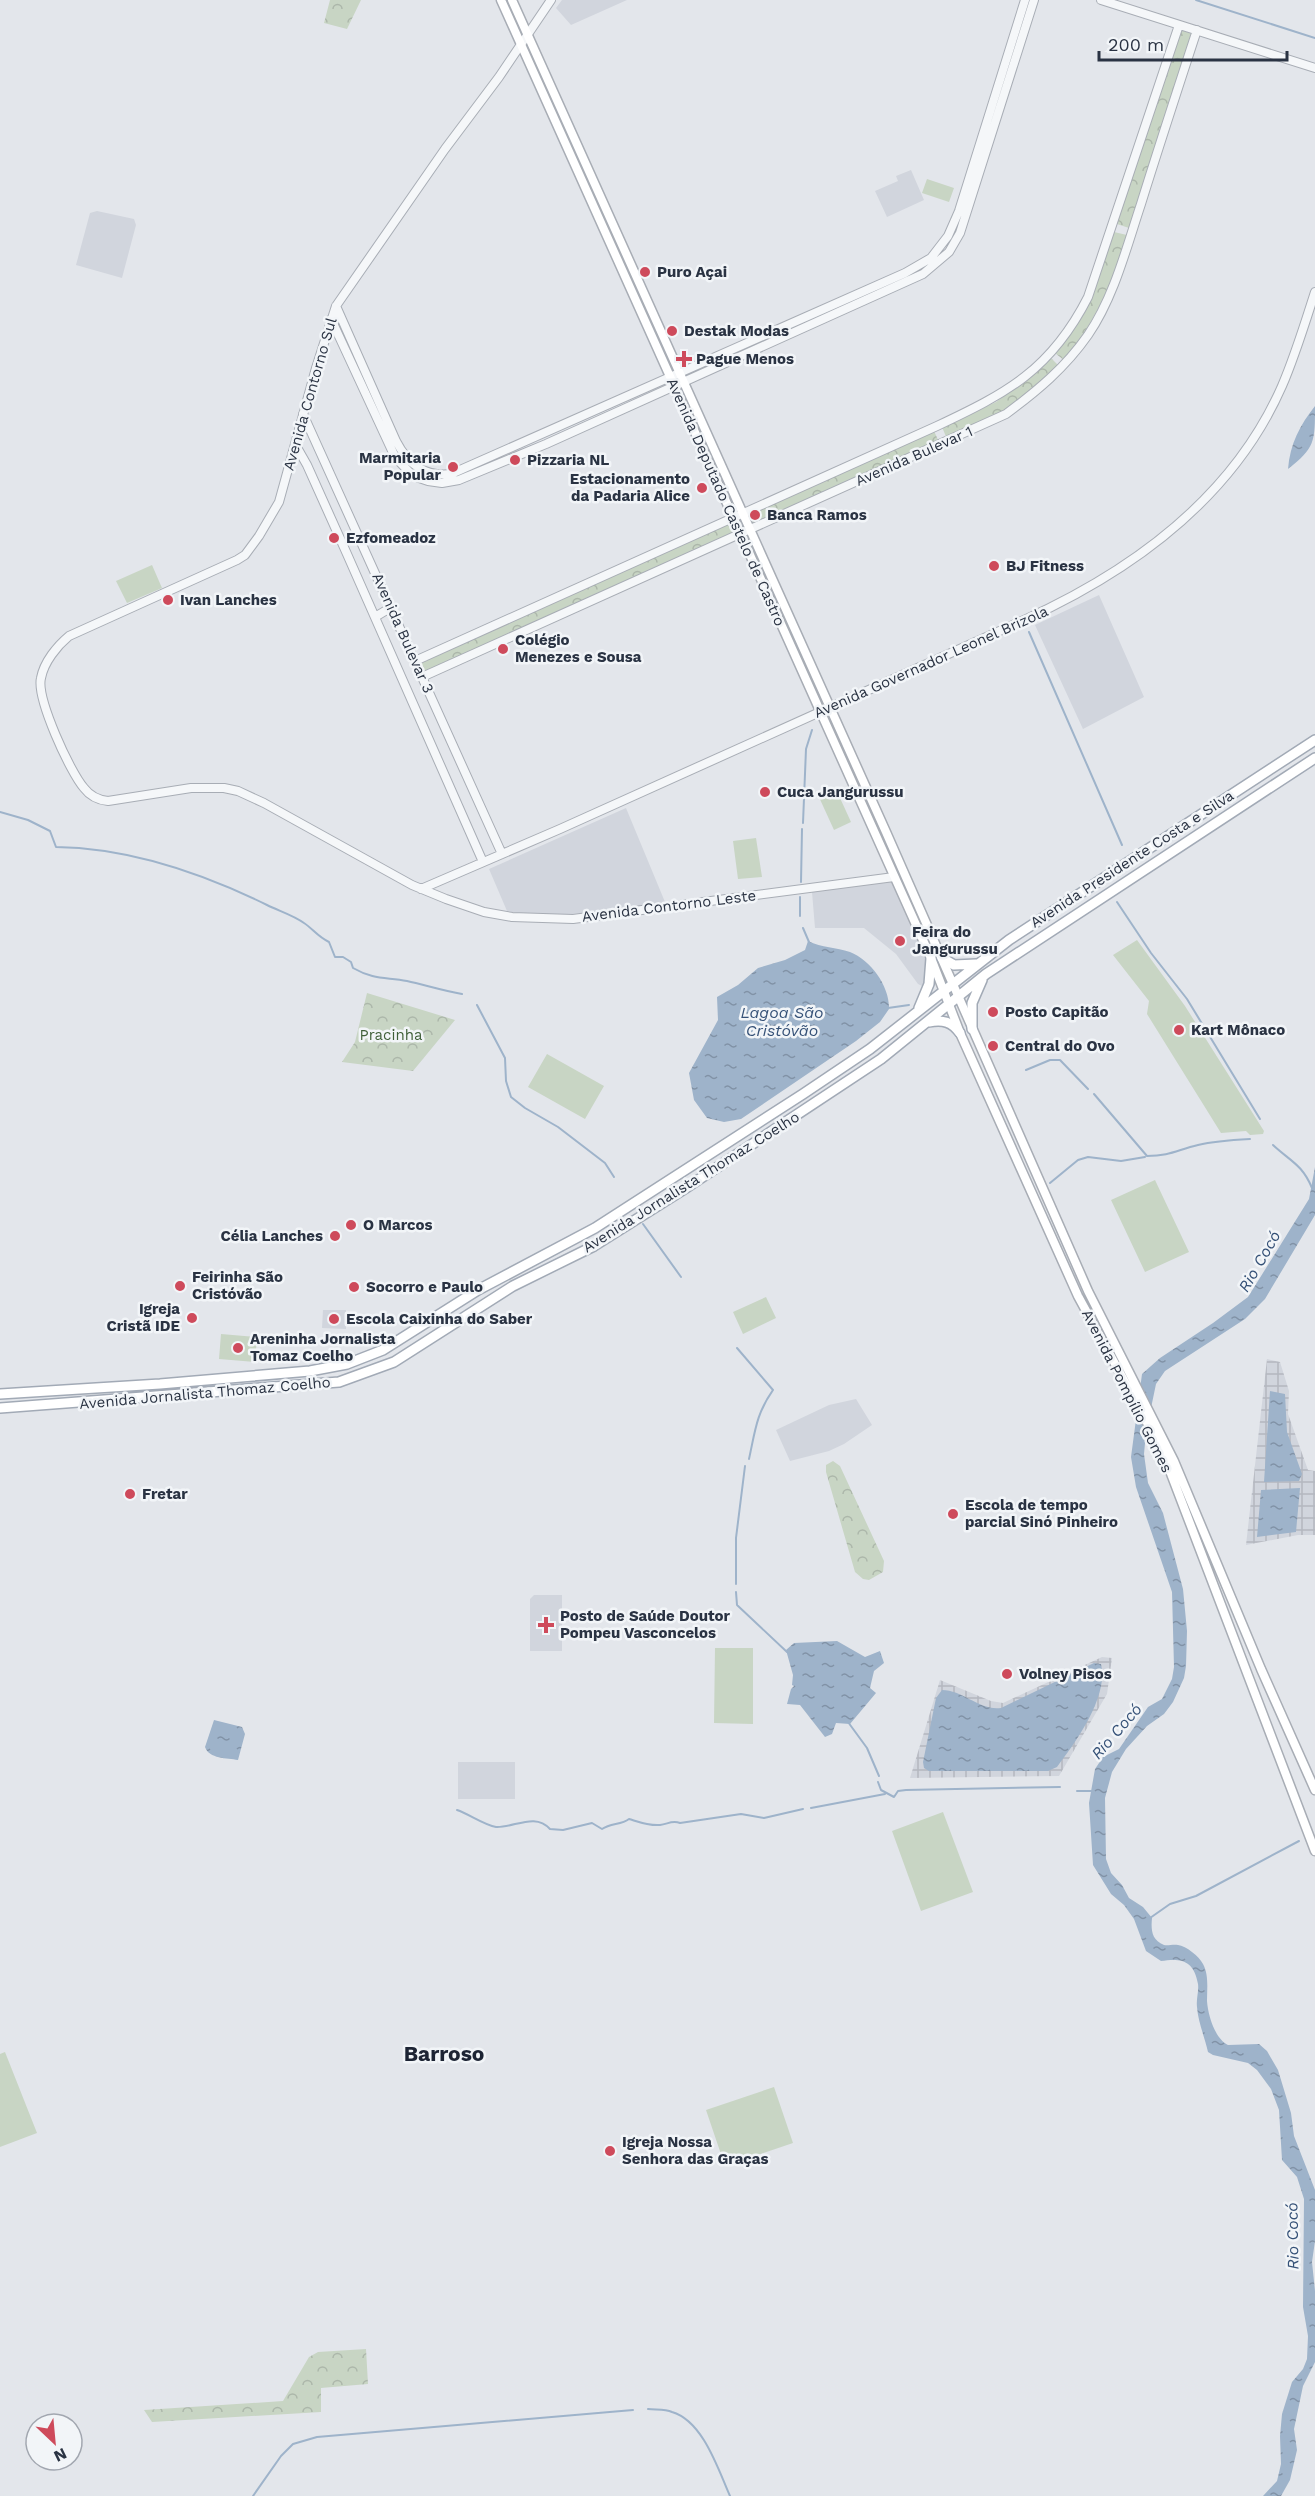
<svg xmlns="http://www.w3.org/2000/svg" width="1315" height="2496" font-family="'Work Sans',sans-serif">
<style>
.built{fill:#d1d5dd}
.industrial{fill:url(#industrial-grid)}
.green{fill:#c8d5c4}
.forest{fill:url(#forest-crowns)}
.water{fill:url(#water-ripples)}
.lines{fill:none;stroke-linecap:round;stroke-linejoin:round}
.stream{stroke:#9eb3ca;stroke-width:2}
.tertiary-casing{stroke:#a8adb5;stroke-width:10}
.secondary-casing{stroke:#a8adb5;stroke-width:11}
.primary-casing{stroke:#a2aab6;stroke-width:12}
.tertiary{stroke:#f5f7f9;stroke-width:8}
.secondary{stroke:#fff;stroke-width:8}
.primary{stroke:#fff;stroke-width:9}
.poi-dot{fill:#ce4a5b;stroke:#f2f5f8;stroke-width:2}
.labels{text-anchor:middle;stroke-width:5;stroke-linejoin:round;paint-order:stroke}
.poi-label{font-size:15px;font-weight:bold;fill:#2a3343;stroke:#f2f5f8;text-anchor:start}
.street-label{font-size:15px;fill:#2a3343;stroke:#f2f5f8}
.park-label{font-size:15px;fill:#3f5f38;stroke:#f2f5f8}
.water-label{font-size:16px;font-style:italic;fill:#355177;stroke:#f2f5f8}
.district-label{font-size:21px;font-weight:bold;fill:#1d2434;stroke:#f2f5f8}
</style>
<defs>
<pattern id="industrial-grid" width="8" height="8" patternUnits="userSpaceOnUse" patternTransform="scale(1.5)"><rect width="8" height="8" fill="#d1d5dd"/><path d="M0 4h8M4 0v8" fill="none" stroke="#b4b7bf"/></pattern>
<pattern id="forest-crowns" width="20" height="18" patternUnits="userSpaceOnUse" patternTransform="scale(1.5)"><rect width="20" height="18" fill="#c8d5c4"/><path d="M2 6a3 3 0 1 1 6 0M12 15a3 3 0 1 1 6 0" fill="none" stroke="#acb7aa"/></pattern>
<pattern id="water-ripples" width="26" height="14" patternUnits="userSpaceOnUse" patternTransform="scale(1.5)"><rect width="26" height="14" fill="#9eb3ca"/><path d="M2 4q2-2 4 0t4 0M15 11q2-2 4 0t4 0" fill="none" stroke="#8192a6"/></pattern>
</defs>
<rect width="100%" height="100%" fill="#e3e6eb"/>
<!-- built -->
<path class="built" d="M 562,0 L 627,0 L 571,25 L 556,8 Z
M 911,170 L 924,200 L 887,217 L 875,191 L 898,181 L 896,176 Z
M 97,211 L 134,219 L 136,225 L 122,278 L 76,265 L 90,213 Z
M 1099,595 L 1144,697 L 1083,729 L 1035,625 Z
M 626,808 L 665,902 L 607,911 L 536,917 L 507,911 L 489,869 Z
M 893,880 L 926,958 L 927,976 L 922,986 L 918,984 L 896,954 L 864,928 L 815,928 L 812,892 Z
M 323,1310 L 346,1310 L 346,1329 L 322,1328 Z
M 856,1399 L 872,1425 L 844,1444 L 829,1451 L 790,1461 L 776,1430 L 829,1405 Z
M 534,1595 L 562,1595 L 562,1651 L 530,1651 L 530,1599 Z
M 458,1762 L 515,1762 L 515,1799 L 458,1799 Z"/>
<!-- industrial -->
<path class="industrial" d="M 1267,1359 L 1280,1362 L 1289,1391 L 1288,1414 L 1308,1470 L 1315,1471 L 1315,1535 L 1298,1535 L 1246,1545 Z
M 1102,1657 L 1112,1658 L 1107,1694 L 1059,1776 L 910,1778 L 940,1680 L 991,1701 L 1003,1703 Z"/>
<!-- green -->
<path class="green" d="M 927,179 L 954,188 L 949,202 L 922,193 Z
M 152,565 L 162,588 L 127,603 L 116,581 Z
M 835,787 L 851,822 L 834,830 L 818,795 Z
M 756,838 L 762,877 L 738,879 L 733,841 Z
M 1137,940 L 1185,1006 L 1264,1131 L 1263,1134 L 1250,1135 L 1246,1131 L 1221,1133 L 1147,1014 L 1149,1001 L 1113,955 Z
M 547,1054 L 604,1086 L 585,1119 L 528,1087 Z
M 1155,1180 L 1189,1252 L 1145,1272 L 1111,1200 Z
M 766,1297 L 776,1318 L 743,1334 L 733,1312 Z
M 221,1334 L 257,1337 L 255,1362 L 219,1359 Z
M 715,1648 L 753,1648 L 753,1724 L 714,1723 Z
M 943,1812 L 973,1892 L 921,1911 L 892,1831 Z
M 5,2052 L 37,2133 L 0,2147 L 0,2054 Z
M 774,2087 L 793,2143 L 725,2166 L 706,2110 Z"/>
<!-- forest -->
<path class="forest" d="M 330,0 L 361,0 L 347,29 L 324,23 Z
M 1180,29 L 1192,34 L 1129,228 L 1117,224 Z
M 1114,232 L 1127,235 C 1113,284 1095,320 1065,361 L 1055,353 L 1089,302 Z
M 1050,357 L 1060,367 L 1004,412 L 947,439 L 942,427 L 996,402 L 1027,379 Z
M 934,431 L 939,442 L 752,525 L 747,514 Z
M 729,523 L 734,534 L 427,673 L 420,665 L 421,660 Z
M 367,993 L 455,1020 L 413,1071 L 342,1062 L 355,1042 Z
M 833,1461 L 840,1466 L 884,1561 L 883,1572 L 869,1580 L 863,1579 L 855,1572 L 826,1472 L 826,1465 Z
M 366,2349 L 368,2384 L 321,2388 L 321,2412 L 152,2422 L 144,2410 L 283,2401 L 309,2357 L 318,2352 Z"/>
<!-- water -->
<path class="water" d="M 1315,406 C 1315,442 1315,448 1288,469 C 1290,444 1300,425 1315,406 Z
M 808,941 C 822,948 836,947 850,952 C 871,960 890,987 889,1009 L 880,1022 L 856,1041 L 741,1119 L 724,1122 L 707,1118 L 694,1100 L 689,1073 L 718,1020 L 717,997 L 738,985 L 758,968 L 785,960 L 805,950 Z
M 1315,1167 L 1315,1215 L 1265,1299 L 1245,1319 L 1165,1371 L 1156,1384 L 1146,1432 L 1144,1454 L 1148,1483 L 1163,1513 L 1183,1589 L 1187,1631 L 1186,1666 L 1184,1678 L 1173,1702 L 1164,1714 L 1147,1726 L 1126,1749 L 1112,1772 L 1105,1798 L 1106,1859 L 1111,1873 L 1122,1885 L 1129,1898 L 1143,1907 L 1152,1918 C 1151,1929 1151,1940 1164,1945 C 1168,1946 1173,1944 1178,1945 C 1186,1946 1199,1956 1203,1964 C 1209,1975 1207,1989 1207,2001 C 1208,2015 1215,2039 1228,2045 L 1259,2044 L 1267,2051 L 1278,2070 L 1291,2113 L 1294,2136 L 1315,2190 L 1315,2241 L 1312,2262 L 1315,2291 L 1315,2362 L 1303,2386 L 1294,2429 L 1297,2450 L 1290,2480 L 1281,2496 L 1263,2496 L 1277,2481 L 1281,2464 L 1280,2436 L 1282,2414 L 1292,2382 L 1303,2369 L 1307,2359 L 1308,2336 L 1303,2307 L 1304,2199 L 1297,2177 L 1282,2160 L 1279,2110 L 1271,2089 L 1257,2070 L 1248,2063 L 1213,2055 L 1208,2052 C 1205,2038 1198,2022 1197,2007 C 1196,1999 1199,1991 1198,1984 C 1194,1960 1181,1958 1161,1961 L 1146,1951 L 1134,1919 L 1124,1905 L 1111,1894 L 1093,1865 L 1089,1803 L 1095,1769 L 1103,1757 L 1119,1749 L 1148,1707 L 1162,1699 L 1172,1679 L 1174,1667 L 1172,1592 L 1136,1487 L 1131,1457 L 1142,1374 L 1160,1358 L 1213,1323 L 1248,1297 L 1309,1199 Z
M 1270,1391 L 1285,1394 L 1287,1432 L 1302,1474 L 1299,1481 L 1264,1482 Z
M 1300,1488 L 1296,1532 L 1257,1537 L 1261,1490 Z
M 837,1641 L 865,1657 L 880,1651 L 884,1663 L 874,1671 L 870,1688 L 876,1693 L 850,1724 L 836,1723 L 832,1734 L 825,1737 L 800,1705 L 787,1704 L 791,1689 L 794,1686 L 792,1685 L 793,1675 L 786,1650 L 794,1643 Z
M 1094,1663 L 1101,1664 C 1109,1696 1076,1742 1057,1767 L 1048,1771 L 929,1771 L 924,1768 L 923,1762 L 936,1698 L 942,1690 C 963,1690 980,1711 1001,1708 Z
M 214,1720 L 242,1727 L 245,1734 L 238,1760 C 227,1758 209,1759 205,1747 Z"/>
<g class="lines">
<!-- stream -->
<path class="stream" d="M 1196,0 L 1315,38
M 1029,632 L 1122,845
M 0,812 L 28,820 L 50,831 L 56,847 C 128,848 202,873 267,905 C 279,911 293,915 304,923 C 313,929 318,937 329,942 L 335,957 L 343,957 L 351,962 L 353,968 C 374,980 385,977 407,981 C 425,985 444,991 462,994
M 803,823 L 806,749 L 812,730
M 801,882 L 802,829
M 800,897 L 800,916
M 1117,902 L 1151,953 L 1187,999 L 1260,1119
M 803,928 L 809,942
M 477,1005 L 505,1058 L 506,1081 L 511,1097 L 525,1108 L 558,1127 L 605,1163 L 614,1177
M 888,1008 L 909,1005
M 1026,1070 L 1050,1060 L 1060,1060 L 1088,1089
M 1094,1094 L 1147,1156 C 1170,1156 1177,1150 1198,1145 C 1215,1141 1232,1140 1250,1139
M 1273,1145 C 1290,1161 1302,1164 1312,1188
M 1050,1183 L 1078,1160 L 1088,1157 L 1121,1161 L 1145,1157
M 643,1224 L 681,1277
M 737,1348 L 773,1390 C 756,1414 755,1432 749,1459
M 736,1584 L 736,1538 L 745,1466
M 736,1592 L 737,1605 L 787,1652
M 848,1722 L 867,1748 L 879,1776
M 878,1782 L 881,1790 L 894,1797 L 898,1791 L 906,1790 L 1060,1787
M 1077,1791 L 1092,1791
M 811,1808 L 885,1794
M 457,1810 C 469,1814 484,1825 496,1827 C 514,1828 535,1812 550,1829 L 563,1830 L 592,1823 L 602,1829 C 611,1823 621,1825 629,1819 C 639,1822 649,1826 660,1825 C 668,1824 672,1820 680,1823 L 741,1814 L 764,1818 L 803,1809
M 1150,1918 L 1170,1904 L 1196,1896 L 1299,1841
M 648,2409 C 656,2410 665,2409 672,2412 C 703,2421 718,2469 730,2496
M 253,2496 L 281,2456 L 293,2444 L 317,2437 L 633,2410"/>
<!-- tertiary casing -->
<g class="tertiary-casing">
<path id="tertiary" d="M 551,0 L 499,77 L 445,149 L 336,306 L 316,368 L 279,502 L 259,536 L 245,555 L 237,560 L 69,636 C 57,646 44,662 41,678 C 36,698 70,772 84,788 C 90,796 98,800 108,801 L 191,788 L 224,788 L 238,791 L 264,803 L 412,885 L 446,899 L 484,912 L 512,917 L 573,919 L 894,877
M 1101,0 L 1315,68
M 336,306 L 396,441 C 408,464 424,477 451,474 L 905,273 L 931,258 L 948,236 L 959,211 L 1025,0
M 331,319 L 395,457 L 413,476 L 428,481 L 442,483 L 459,480 L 546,444 L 923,274 L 949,252 L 960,233 L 1034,0
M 303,414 L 502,854
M 295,444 L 307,465 L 347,554 L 483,862
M 375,617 L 385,611 L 392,610
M 415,661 L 937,426 C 1007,393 1051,370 1088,297 L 1179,25
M 422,677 L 1006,414 C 1037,391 1065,368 1088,335 C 1114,297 1126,249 1141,204 C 1159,146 1178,88 1197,30
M 421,889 L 560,829 L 1024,620 C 1132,571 1233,498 1282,386 C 1295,356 1305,323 1315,292"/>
</g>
<!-- secondary casing -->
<g class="secondary-casing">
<path id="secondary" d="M 501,0 L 931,958 L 960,1033 L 1078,1296 L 1150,1428 L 1170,1471 L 1315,1851
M 512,0 L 886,832 L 1088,1291 L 1174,1461 L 1261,1669 L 1315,1790"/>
</g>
<!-- primary casing -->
<g class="primary-casing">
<path id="primary" d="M 942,958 L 954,965 L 976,964
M 919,1008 L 929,984 L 931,958
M 929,1022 C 943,1019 952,1022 960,1033
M 972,1029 L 972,1003 L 982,980
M 0,1394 L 160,1384 L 310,1371 L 347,1364 L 383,1350 L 478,1290 L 595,1228 L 803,1094 L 870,1049 L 1009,940 L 1315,740
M 0,1408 L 339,1382 L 394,1362 L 513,1286 L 594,1246 L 686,1188 L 881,1059 L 986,974 L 1315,758"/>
</g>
<!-- tertiary -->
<use href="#tertiary" class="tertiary"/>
<!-- secondary -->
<use href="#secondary" class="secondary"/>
<!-- primary -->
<use href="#primary" class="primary"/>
</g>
<!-- markers -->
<g class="poi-dot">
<circle cx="645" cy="272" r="6"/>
<circle cx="672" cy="331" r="6"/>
<path d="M681 350h6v6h6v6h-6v6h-6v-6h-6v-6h6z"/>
<circle cx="515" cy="460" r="6"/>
<circle cx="453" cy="467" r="6"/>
<circle cx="702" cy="488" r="6"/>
<circle cx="755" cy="515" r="6"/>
<circle cx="334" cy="538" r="6"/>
<circle cx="994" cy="566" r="6"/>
<circle cx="168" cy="600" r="6"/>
<circle cx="503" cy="649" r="6"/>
<circle cx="765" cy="792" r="6"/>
<circle cx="900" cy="941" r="6"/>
<circle cx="993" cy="1012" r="6"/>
<circle cx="1179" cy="1030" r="6"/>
<circle cx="993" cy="1046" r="6"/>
<circle cx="351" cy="1225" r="6"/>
<circle cx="335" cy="1236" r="6"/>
<circle cx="180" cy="1286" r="6"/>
<circle cx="354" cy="1287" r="6"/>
<circle cx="192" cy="1318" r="6"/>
<circle cx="334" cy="1319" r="6"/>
<circle cx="238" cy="1348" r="6"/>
<circle cx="130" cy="1494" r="6"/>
<circle cx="953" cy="1514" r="6"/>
<path d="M543 1616h6v6h6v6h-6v6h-6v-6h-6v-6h6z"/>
<circle cx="1007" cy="1674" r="6"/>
<circle cx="610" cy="2151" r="6"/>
</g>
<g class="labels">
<!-- poi labels -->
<g class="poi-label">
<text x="657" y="277">Puro Açai</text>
<text x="684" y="336">Destak Modas</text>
<text x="696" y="364">Pague Menos</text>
<text x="441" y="463" text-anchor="end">Marmitaria<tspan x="441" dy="17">Popular</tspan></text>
<text x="527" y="465">Pizzaria NL</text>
<text x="690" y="484" text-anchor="end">Estacionamento<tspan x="690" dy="17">da Padaria Alice</tspan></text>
<text x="767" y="520">Banca Ramos</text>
<text x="346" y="543">Ezfomeadoz</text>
<text x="1006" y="571">BJ Fitness</text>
<text x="180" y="605">Ivan Lanches</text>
<text x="515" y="645">Colégio<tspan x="515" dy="17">Menezes e Sousa</tspan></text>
<text x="777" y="797">Cuca Jangurussu</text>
<text x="912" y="937">Feira do<tspan x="912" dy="17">Jangurussu</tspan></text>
<text x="1005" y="1017">Posto Capitão</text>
<text x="1191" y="1035">Kart Mônaco</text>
<text x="1005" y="1051">Central do Ovo</text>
<text x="363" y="1230">O Marcos</text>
<text x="323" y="1241" text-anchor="end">Célia Lanches</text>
<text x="192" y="1282">Feirinha São<tspan x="192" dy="17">Cristóvão</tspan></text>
<text x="366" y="1292">Socorro e Paulo</text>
<text x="180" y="1314" text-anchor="end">Igreja<tspan x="180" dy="17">Cristã IDE</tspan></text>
<text x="346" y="1324">Escola Caixinha do Saber</text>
<text x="250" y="1344">Areninha Jornalista<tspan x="250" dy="17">Tomaz Coelho</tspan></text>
<text x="142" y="1499">Fretar</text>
<text x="965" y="1510">Escola de tempo<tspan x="965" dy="17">parcial Sinó Pinheiro</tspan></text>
<text x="560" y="1621">Posto de Saúde Doutor<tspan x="560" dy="17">Pompeu Vasconcelos</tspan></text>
<text x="1019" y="1679">Volney Pisos</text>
<text x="622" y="2147">Igreja Nossa<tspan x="622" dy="17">Senhora das Graças</tspan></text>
</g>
<!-- street labels -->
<g class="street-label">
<text transform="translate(310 394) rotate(-74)" y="5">Avenida Contorno Sul</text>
<text transform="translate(914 456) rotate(-24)" y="5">Avenida Bulevar 1</text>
<text transform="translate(726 502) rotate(66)" y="5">Avenida Deputado Castelo de Castro</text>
<text transform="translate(403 633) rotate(66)" y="5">Avenida Bulevar 3</text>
<text transform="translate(931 662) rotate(-24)" y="5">Avenida Governador Leonel Brizola</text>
<text transform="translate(1132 859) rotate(-33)" y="5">Avenida Presidente Costa e Silva</text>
<text transform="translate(669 906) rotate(-7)" y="5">Avenida Contorno Leste</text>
<text transform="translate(691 1182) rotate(-32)" y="5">Avenida Jornalista Thomaz Coelho</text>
<text transform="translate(1127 1391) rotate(63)" y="5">Avenida Pompílio Gomes</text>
<text transform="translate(205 1393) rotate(-5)" y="5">Avenida Jornalista Thomaz Coelho</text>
</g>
<!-- park labels -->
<g class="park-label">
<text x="391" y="1040">Pracinha</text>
</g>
<!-- water labels -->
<g class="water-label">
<text x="782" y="1018">Lagoa São<tspan x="782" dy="18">Cristóvão</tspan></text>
<text transform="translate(1259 1261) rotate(-60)" y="6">Rio Cocó</text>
<text transform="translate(1116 1731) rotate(-49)" y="6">Rio Cocó</text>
<text transform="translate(1292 2236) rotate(-91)" y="6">Rio Cocó</text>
</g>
<!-- district labels -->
<g class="district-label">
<text x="444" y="2061">Barroso</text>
</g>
</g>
<!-- north arrow -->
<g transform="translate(54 2442) rotate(154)"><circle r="28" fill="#f2f5f8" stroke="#a2a7b0" stroke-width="1.5"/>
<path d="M0-4.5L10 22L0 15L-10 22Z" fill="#ce4a5b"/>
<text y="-9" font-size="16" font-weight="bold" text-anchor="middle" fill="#2a3343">N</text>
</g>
<!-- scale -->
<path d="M1099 51v9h188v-9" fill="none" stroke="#2a3343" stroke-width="3"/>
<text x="1108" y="51" font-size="18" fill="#2a3343" stroke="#f2f5f8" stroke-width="4.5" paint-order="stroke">200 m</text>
</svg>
